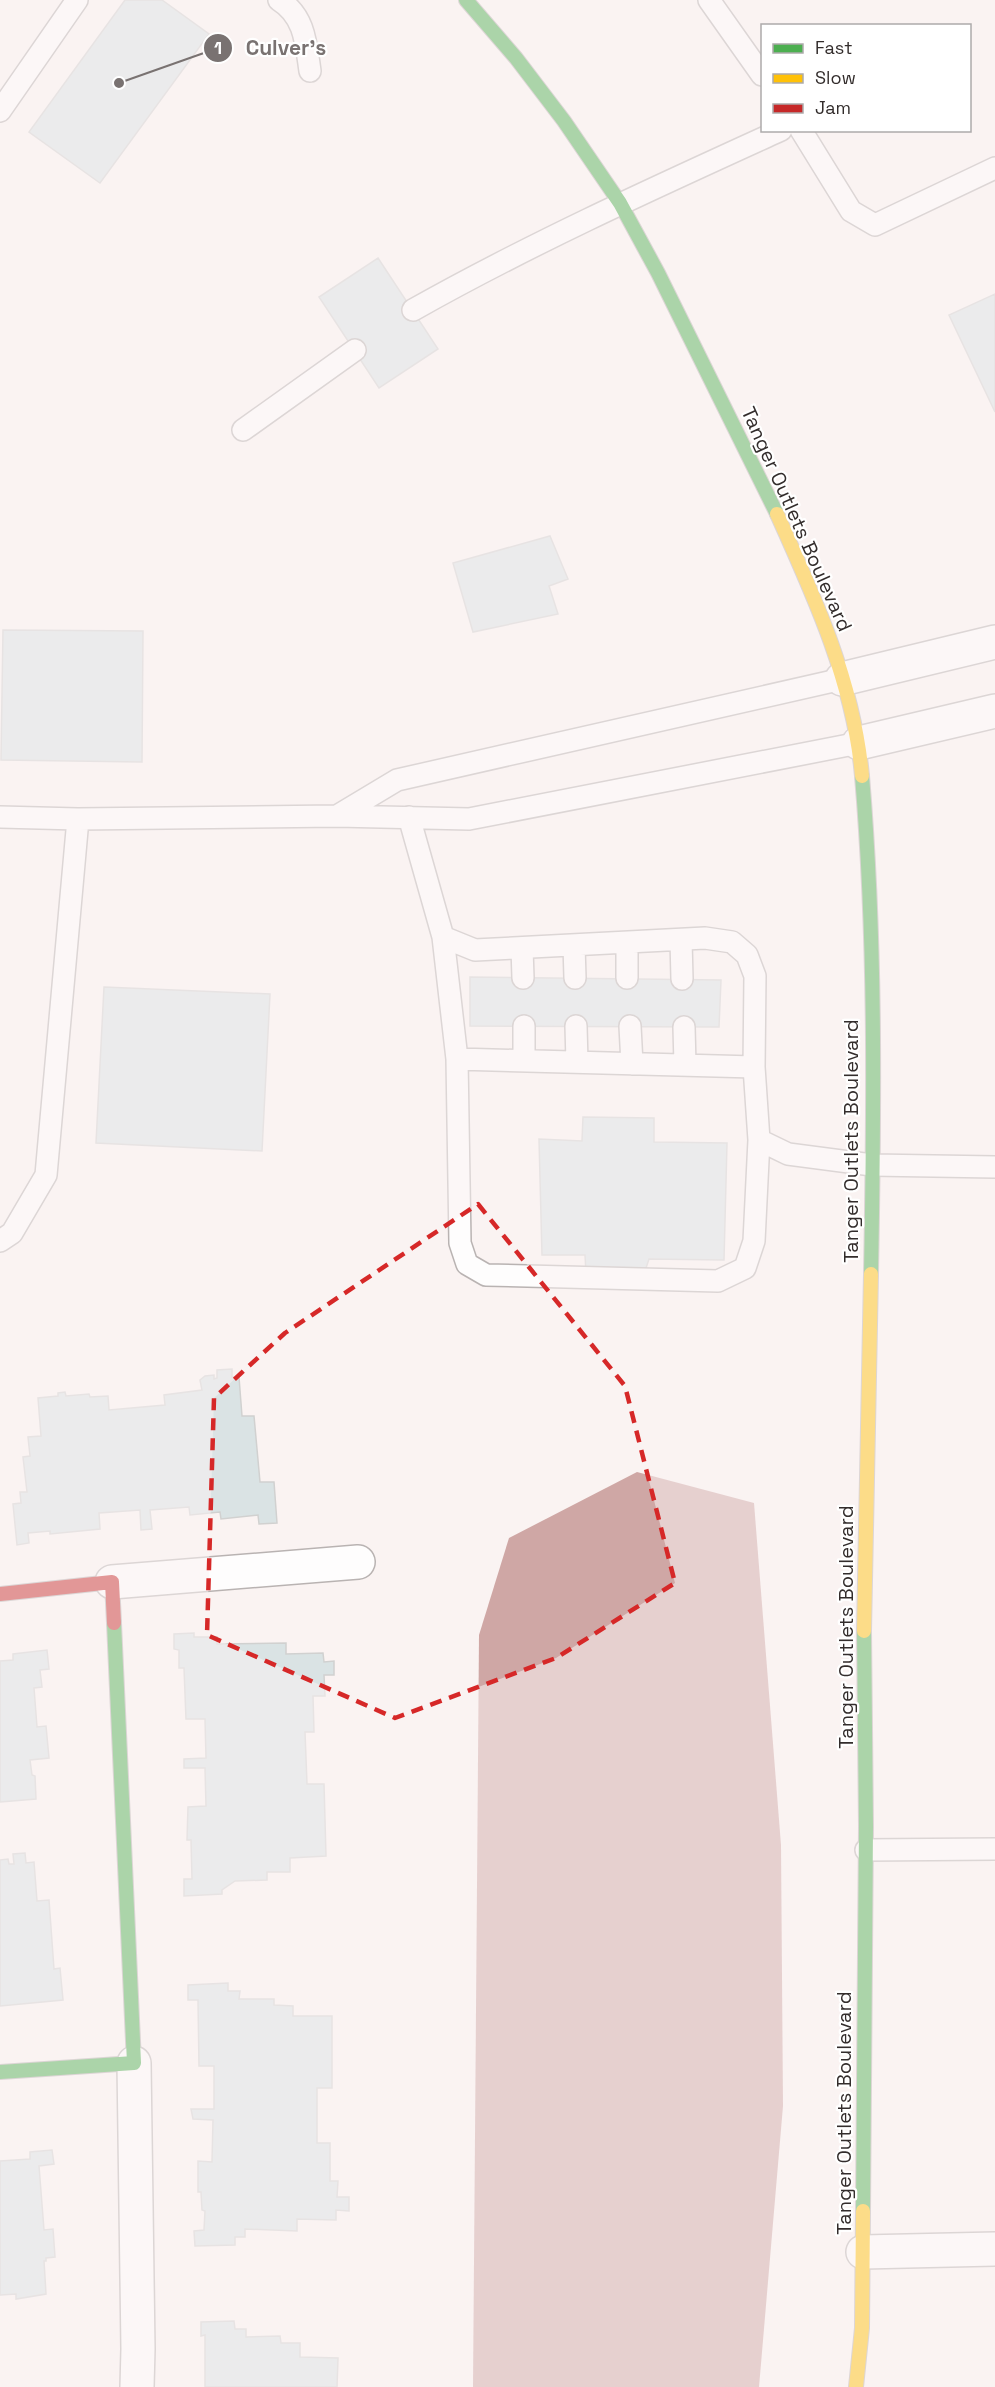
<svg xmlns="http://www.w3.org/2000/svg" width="995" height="2387" font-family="'Space Grotesk',sans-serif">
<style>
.water{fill:#cfa7a5}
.building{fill:#dae3e4;stroke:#d1d1d0;stroke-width:1.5}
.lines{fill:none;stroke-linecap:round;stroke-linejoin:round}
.lane-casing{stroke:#b9b3b2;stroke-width:24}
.street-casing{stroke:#b9b3b2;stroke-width:36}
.fast-casing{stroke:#b9b3b2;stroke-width:16}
.slow-casing{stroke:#b9b3b2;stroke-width:16}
.jam-casing{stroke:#b9b3b2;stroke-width:16}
.lane{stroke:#fefdfd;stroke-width:21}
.street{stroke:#fefdfd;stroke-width:33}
.fast{stroke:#4caf50;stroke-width:14}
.slow{stroke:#ffc107;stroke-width:14}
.jam{stroke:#c62828;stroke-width:14}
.marked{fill:none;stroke:#d62828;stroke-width:4.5;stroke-dasharray:12 8;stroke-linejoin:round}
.labels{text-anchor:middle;stroke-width:4.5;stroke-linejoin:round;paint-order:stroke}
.street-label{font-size:20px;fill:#332d2c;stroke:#fff}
.leader{fill:none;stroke:#797271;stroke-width:2}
.callout-dot{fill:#797271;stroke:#fff;stroke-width:2}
.mark-label{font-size:18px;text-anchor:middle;font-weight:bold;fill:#fff}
.callout-label{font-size:21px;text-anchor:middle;font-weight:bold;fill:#797271;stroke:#fff;stroke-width:4.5;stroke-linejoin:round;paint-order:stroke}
</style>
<rect width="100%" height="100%" fill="#faf3f2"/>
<!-- water -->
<path class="water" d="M 637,1472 L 754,1503 L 781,1845 L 783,2106 L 759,2387 L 473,2387 L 479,1635 L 509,1538 Z"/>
<!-- building -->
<path class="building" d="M 125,0 L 162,0 L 209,34 L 100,183 L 29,132 Z
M 378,258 L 438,349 L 379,388 L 319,297 Z
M 995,294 L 995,412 L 949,315 Z
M 550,536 L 568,579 L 549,586 L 558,614 L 473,632 L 453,563 Z
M 3,630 L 143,631 L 142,762 L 1,760 Z
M 470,977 L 721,980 L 719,1027 L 470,1026 Z
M 104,987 L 270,994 L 262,1151 L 96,1143 Z
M 583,1117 L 654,1118 L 654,1142 L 727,1143 L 724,1260 L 649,1259 L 645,1271 L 586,1273 L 585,1255 L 542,1255 L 539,1139 L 582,1141 Z
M 232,1369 L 232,1377 L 239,1377 L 242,1416 L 254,1416 L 260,1482 L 274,1482 L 277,1523 L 259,1524 L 258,1515 L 221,1519 L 220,1512 L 190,1515 L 189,1507 L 150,1510 L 152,1529 L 141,1530 L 140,1510 L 99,1513 L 100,1529 L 50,1534 L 50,1531 L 28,1533 L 29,1543 L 17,1545 L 13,1504 L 21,1503 L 20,1492 L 27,1492 L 23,1457 L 30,1456 L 28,1437 L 41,1436 L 38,1398 L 58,1396 L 58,1393 L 65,1392 L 66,1396 L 89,1394 L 90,1397 L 108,1396 L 109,1410 L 165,1405 L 164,1395 L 202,1390 L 200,1380 L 205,1376 L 214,1375 L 214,1379 L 217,1378 L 217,1370 Z
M 194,1633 L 194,1637 L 217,1637 L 217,1644 L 286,1643 L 286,1654 L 323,1653 L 324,1662 L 334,1661 L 334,1675 L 324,1675 L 325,1696 L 313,1696 L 314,1732 L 305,1732 L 307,1784 L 324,1784 L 326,1856 L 290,1858 L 290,1872 L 267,1872 L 267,1880 L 235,1881 L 222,1890 L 222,1894 L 184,1896 L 184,1879 L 192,1879 L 191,1840 L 187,1840 L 188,1807 L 206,1806 L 205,1768 L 184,1768 L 184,1759 L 206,1758 L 205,1719 L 186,1719 L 184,1668 L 179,1668 L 179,1650 L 174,1649 L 174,1634 Z
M 47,1650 L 49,1669 L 40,1670 L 42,1687 L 34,1688 L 37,1727 L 46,1726 L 49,1758 L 30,1760 L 32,1775 L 35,1776 L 36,1799 L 0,1802 L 0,1661 L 13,1660 L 13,1654 Z
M 25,1853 L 26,1863 L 34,1862 L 37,1901 L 49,1900 L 54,1969 L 60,1968 L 63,2000 L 0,2006 L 0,1860 L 8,1859 L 9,1864 L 14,1864 L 13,1854 Z
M 228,1983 L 228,1991 L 240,1991 L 239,1999 L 274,1999 L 274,2005 L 293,2006 L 293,2016 L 332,2016 L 332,2088 L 317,2088 L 317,2143 L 330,2143 L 330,2181 L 338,2181 L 337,2197 L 349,2197 L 349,2211 L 336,2210 L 336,2220 L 297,2219 L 297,2231 L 245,2229 L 245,2237 L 235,2237 L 235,2245 L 195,2246 L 194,2231 L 204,2230 L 205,2211 L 202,2210 L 201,2192 L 198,2192 L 198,2161 L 212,2162 L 213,2120 L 193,2119 L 191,2109 L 214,2109 L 214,2066 L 199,2066 L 198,2000 L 188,2000 L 188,1985 Z
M 52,2150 L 54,2164 L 39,2166 L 44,2230 L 53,2229 L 55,2257 L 46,2258 L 46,2261 L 44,2261 L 46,2294 L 16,2299 L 16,2294 L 0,2295 L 0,2161 L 30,2159 L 30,2152 Z
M 234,2321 L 235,2329 L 246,2329 L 246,2337 L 280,2336 L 281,2343 L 300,2343 L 300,2357 L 338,2358 L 337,2387 L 205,2387 L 205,2335 L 201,2336 L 201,2322 Z"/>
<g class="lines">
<!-- lane casing -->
<g class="lane-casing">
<path id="lane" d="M 279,0 C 305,16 306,44 310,71
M 709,0 L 762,75
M 0,111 L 77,0
M 801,130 L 851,211 L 875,225 L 995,168
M 413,310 C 532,243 656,187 781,130
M 243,430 L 355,350
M 337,816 L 397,780 L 842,679
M 0,817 L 78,819 L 337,816 L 469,819 L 859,743
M 409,817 L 443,937 L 475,950 L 705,938 L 732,942 L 747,955 L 755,976 L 754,1067 L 759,1140 L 788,1154 L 872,1165 L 995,1167
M 443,937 L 457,1059 L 754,1067
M 681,940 L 682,979
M 574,945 L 575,978
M 522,948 L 523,978
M 627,978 L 627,943
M 524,1026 L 524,1061
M 576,1026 L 577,1062
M 630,1026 L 632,1064
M 684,1027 L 685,1065
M 457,1059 L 460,1243 L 467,1264 L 486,1275 L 718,1281 L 745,1268 L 754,1241 L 759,1140
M 0,1241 L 12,1233 L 46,1175 L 78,819
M 866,1850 L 995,1849"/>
</g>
<!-- street casing -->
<g class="street-casing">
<path id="street" d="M 842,679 L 995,642
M 859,743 L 995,711
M 112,1582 L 358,1562
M 134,2063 L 138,2349 L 137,2387
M 863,2252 L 995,2249"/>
</g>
<!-- fast casing -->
<g class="fast-casing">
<path id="fast" d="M 466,0 L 516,58 L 564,121 L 620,203 L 658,273 L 777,514
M 862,776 C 876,942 874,1108 871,1274
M 0,2072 L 134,2063 L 114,1623
M 863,2211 L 866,1826 L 864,1631"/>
</g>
<!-- slow casing -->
<g class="slow-casing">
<path id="slow" d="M 777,514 C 815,598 854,684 862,776
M 864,1631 L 871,1274
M 856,2387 L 862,2328 L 863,2211"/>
</g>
<!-- jam casing -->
<g class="jam-casing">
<path id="jam" d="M 0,1594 L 112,1582 L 114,1623"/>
</g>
<!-- lane -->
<use href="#lane" class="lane"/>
<!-- street -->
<use href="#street" class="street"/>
<!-- fast -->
<use href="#fast" class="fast"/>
<!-- slow -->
<use href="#slow" class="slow"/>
<!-- jam -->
<use href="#jam" class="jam"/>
</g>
<!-- marked area -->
<path d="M0 0H995V2387H0ZM 478,1204 L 625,1386 L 675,1583 L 556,1658 L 395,1718 L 207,1635 L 214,1398 L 285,1333 Z" fill="#faf3f2" fill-opacity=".55" fill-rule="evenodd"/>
<path class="marked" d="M 478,1204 L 625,1386 L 675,1583 L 556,1658 L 395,1718 L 207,1635 L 214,1398 L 285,1333 Z"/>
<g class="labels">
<!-- street labels -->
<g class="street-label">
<text transform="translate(797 519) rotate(66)" y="7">Tanger Outlets Boulevard</text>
<text transform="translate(851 1141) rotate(-90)" y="7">Tanger Outlets Boulevard</text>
<text transform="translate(846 1627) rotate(-90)" y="7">Tanger Outlets Boulevard</text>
<text transform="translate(844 2113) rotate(-90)" y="7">Tanger Outlets Boulevard</text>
</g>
</g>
<!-- callouts -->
<path class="leader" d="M119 83L218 48"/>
<g class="callout-dot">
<circle cx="119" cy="83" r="6"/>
<circle cx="218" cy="48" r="15"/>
</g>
<g class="mark-label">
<text x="218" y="54">1</text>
</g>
<g class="callout-label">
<text x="286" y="55">Culver's</text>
</g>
<!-- legend -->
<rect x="761" y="24" width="210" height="108" fill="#ffffff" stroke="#adabab" stroke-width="1.5"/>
<rect x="773" y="44" width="30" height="9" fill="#4caf50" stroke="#adabab" stroke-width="1.5"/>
<text x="815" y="54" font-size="18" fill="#332d2c">Fast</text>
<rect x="773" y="74" width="30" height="9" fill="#ffc107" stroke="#adabab" stroke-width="1.5"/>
<text x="815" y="84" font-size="18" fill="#332d2c">Slow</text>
<rect x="773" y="104" width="30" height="9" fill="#c62828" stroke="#adabab" stroke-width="1.5"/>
<text x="815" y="114" font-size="18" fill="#332d2c">Jam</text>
</svg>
